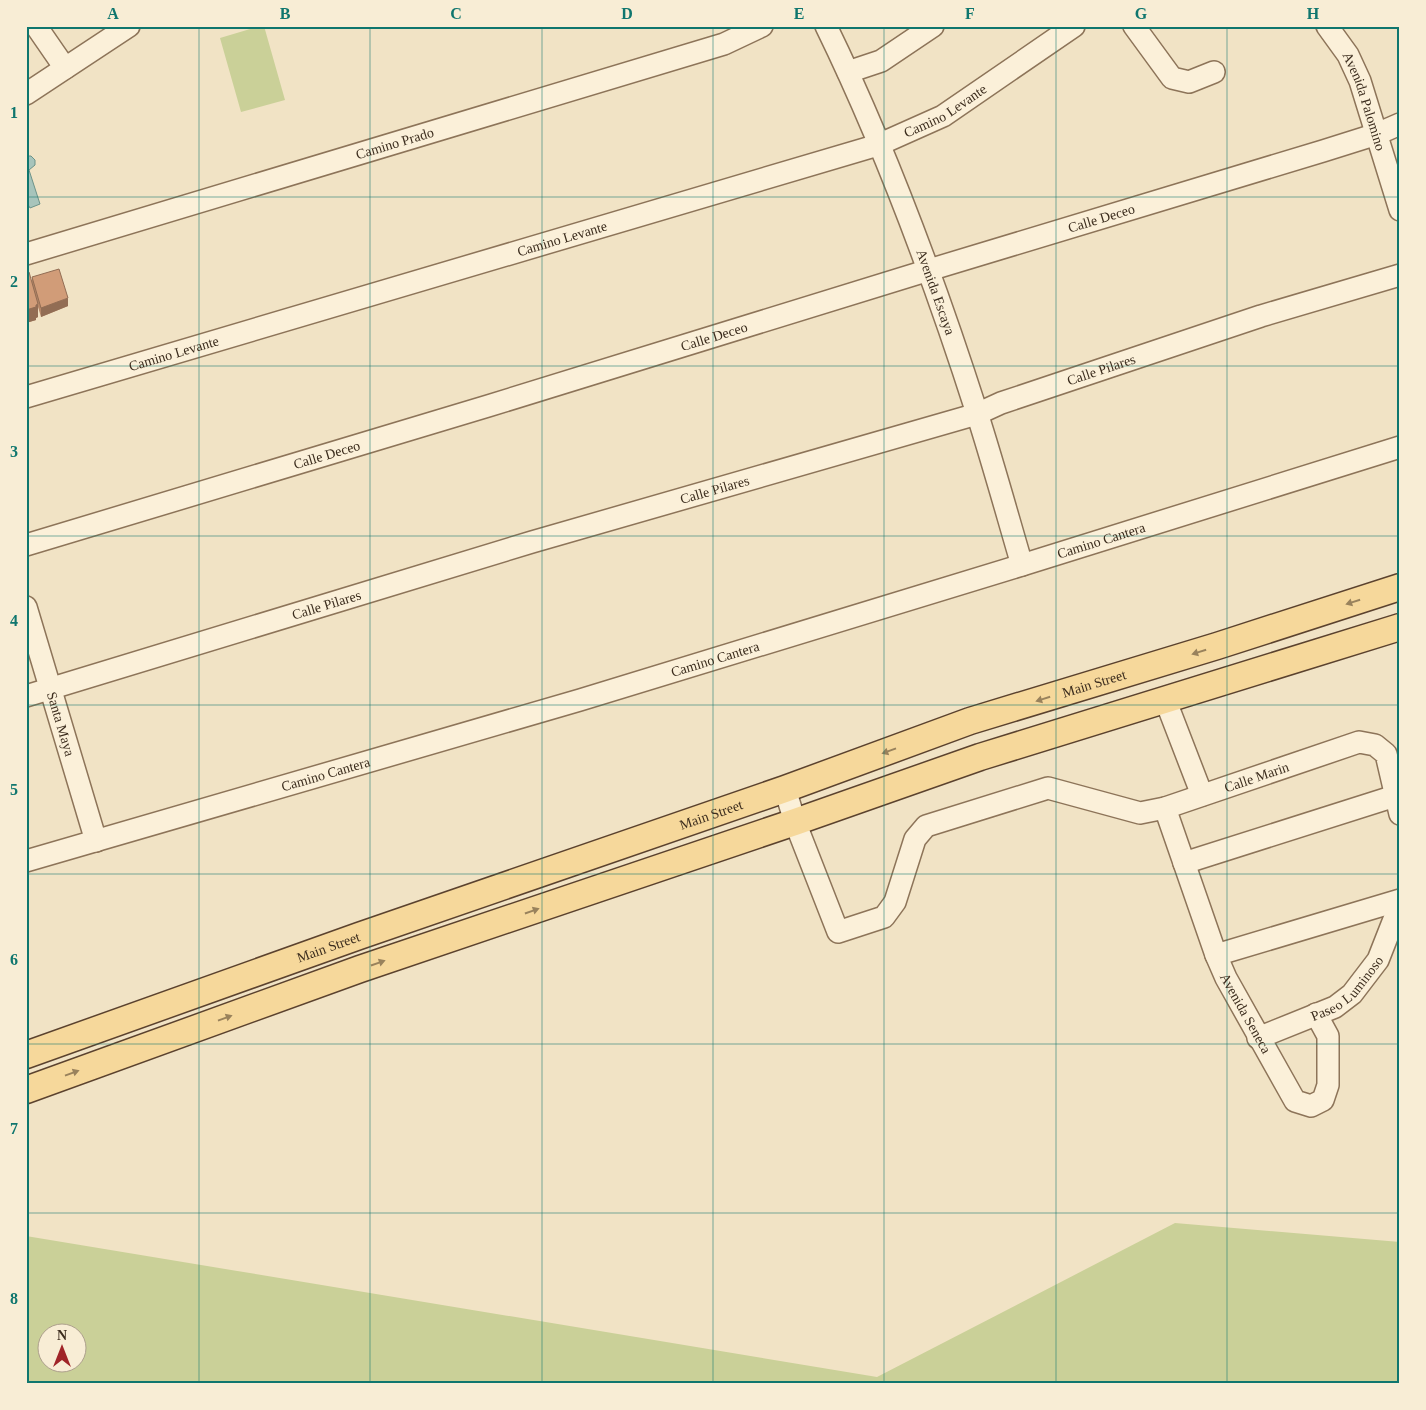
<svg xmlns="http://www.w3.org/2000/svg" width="1426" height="1410" font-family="Georgia,serif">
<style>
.green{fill:#cad098;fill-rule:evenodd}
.water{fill:#a7c4bb;stroke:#6c9389}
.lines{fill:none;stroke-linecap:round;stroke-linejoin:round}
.minor-casing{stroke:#8d7459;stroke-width:24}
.major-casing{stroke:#5b422e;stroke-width:29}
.minor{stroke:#fbf0d9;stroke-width:21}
.major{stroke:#f6d89b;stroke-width:26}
.wall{fill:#b48667}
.shaded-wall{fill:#926d54}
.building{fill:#d19c78;stroke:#926d54}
.oneway{fill:#99825c}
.grid{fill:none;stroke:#0f766e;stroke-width:1;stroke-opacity:0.55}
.labels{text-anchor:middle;stroke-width:4.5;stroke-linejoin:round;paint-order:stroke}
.street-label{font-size:14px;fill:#3c2d1e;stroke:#f8edd5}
.neatline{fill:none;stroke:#0f766e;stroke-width:2}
.grid-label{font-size:16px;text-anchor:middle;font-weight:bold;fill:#0f766e}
</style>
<rect width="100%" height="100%" fill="#f1e3c5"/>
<!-- green -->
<path class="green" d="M 260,26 L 264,26 L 285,100 L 241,112 L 220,38 Z
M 1175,1223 L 1400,1242 L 1400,1384 L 26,1384 L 26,1236 L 877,1377 ZM 48,1332 L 78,1332 L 78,1362 L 48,1362 Z"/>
<!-- water -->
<path class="water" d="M 26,156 L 31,156 L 35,160 L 35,165 L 29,170 L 40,204 L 30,208 L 26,201 Z"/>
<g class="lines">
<!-- minor casing -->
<g class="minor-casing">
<g id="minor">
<path d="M 36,26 L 65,68"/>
<path id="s1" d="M 826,26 C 886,149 935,282 977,413 C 993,463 1007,514 1022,565"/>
<path d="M 1134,26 L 1172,78 L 1189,82 L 1214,72"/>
<path id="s2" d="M 1327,26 L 1348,55 L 1360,81 L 1400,210"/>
<path d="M 848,72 L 881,61 L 933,26"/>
<path d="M 26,94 L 129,26"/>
<path id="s3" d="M 26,254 L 724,44 L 762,26"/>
<path id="s4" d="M 26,397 L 878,145 L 943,116 L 1074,26"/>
<path id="s5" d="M 26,545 L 488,406 L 929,270 L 1323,151 L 1377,134 L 1400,124"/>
<path id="s6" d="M 26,607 L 96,841"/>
<path id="s7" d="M 26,696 L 532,542 L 977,414 L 1001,403 L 1261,316 L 1400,275"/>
<path d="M 1165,699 L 1202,795"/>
<path id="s8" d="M 785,789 L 795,822 L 838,932 L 884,917 L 895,902 L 915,839 L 926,826 L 1048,788 L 1140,813 L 1165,808 L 1359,742 L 1375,745 L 1386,754 L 1400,814"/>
<path id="s9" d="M 1165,808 L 1216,955 L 1226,978 L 1295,1101 L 1311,1106 L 1323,1100 L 1328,1085 L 1328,1036 L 1316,1014"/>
<path id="s10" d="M 26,861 L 580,700 L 1022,565 L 1400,447"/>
<path d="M 1184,863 L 1395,796"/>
<path d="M 1216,955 L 1400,900"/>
<path id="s11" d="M 1258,1038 L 1335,1007 L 1352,994 L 1378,960 L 1400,904"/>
</g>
</g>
<!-- major casing -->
<g class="major-casing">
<g id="major">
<path id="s12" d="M 26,1055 L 359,936 L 785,789 L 970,721 L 1217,646 L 1400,587"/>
<path d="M 26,1090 L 360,969 L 795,822 L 980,757 L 1400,627"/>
</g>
</g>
<!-- minor -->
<use href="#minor" class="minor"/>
<!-- major -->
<use href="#major" class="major"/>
</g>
<!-- wall -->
<path class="wall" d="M 26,272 L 32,282 L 32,277 L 68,306 L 41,317 L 38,307 L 38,317 L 36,318 L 36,320 L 26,323 Z"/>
<!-- shaded-wall -->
<path class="shaded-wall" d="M 68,298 L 68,306 L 41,317 L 41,308 Z
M 38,304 L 38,317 L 36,318 L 36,320 L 26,323 L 26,310 Z"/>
<!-- building -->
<path class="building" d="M 59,269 L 68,298 L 41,308 L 32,277 Z
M 26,272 L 29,272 L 38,304 L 36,305 L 36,307 L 26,310 Z"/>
<!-- one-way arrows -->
<defs><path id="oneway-solid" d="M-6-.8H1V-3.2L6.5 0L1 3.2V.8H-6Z" transform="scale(1.25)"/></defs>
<g class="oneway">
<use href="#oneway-solid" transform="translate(1353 602) rotate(162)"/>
<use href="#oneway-solid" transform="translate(1199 652) rotate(163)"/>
<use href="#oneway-solid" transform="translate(1043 699) rotate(163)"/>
<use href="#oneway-solid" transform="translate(889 751) rotate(160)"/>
<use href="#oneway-solid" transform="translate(532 911) rotate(-19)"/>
<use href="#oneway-solid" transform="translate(378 963) rotate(-19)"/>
<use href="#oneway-solid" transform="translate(225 1018) rotate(-20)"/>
<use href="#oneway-solid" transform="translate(72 1073) rotate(-20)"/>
</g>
<!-- grid -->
<path class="grid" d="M 199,26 L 199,1384M 370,26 L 370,1384M 542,26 L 542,1384M 713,26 L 713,1384M 884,26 L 884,1384M 1056,26 L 1056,1384M 1227,26 L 1227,1384M 26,197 L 1400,197M 26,366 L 1400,366M 26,536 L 1400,536M 26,705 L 1400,705M 26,874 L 1400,874M 26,1044 L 1400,1044M 26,1213 L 1400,1213"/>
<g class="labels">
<!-- street labels -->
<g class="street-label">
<text dy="5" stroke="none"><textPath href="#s2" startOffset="85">Avenida Palomino</textPath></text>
<text dy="5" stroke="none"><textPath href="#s4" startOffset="964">Camino Levante</textPath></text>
<text dy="5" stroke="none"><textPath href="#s3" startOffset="385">Camino Prado</textPath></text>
<text dy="5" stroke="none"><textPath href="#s5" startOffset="1124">Calle Deceo</textPath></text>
<text dy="5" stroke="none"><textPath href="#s4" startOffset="559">Camino Levante</textPath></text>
<text dy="5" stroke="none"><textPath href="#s1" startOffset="288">Avenida Escaya</textPath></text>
<text dy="5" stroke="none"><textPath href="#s5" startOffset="719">Calle Deceo</textPath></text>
<text dy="5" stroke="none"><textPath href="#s4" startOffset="154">Camino Levante</textPath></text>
<text dy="5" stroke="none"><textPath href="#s7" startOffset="1124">Calle Pilares</textPath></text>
<text dy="5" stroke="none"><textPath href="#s5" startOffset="314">Calle Deceo</textPath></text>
<text dy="5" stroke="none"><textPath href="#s7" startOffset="719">Calle Pilares</textPath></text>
<text dy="5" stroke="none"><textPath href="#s10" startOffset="1122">Camino Cantera</textPath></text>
<text dy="5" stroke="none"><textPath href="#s7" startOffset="314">Calle Pilares</textPath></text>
<text dy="5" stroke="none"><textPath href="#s10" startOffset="718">Camino Cantera</textPath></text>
<text dy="5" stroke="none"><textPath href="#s12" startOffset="1131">Main Street</textPath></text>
<text dy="5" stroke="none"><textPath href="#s6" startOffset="122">Santa Maya</textPath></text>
<text dy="5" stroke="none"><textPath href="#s10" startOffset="312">Camino Cantera</textPath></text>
<text dy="5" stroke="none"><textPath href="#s8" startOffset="648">Calle Marin</textPath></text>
<text dy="5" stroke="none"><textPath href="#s12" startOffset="726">Main Street</textPath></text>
<text dy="5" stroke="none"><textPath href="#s12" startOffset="321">Main Street</textPath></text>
<text dy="5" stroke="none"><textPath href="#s11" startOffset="104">Paseo Luminoso</textPath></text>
<text dy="5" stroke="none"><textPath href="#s9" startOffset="221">Avenida Seneca</textPath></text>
</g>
</g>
<!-- border -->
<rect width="1426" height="1410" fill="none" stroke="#f8edd5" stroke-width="55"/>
<!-- north arrow -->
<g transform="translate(62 1348)"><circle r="24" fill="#f8edd5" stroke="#ada08c"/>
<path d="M0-4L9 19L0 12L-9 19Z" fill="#a02528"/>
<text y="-8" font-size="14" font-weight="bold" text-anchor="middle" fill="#3c2d1e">N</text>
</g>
<rect x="28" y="28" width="1370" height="1354" class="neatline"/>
<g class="grid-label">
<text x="113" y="19">A</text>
<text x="285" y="19">B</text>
<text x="456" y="19">C</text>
<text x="627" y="19">D</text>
<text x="799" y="19">E</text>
<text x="970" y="19">F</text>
<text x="1141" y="19">G</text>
<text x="1313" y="19">H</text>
<text x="14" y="118">1</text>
<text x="14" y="287">2</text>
<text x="14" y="457">3</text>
<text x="14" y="626">4</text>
<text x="14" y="795">5</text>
<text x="14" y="965">6</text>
<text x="14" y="1134">7</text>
<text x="14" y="1304">8</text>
</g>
</svg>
